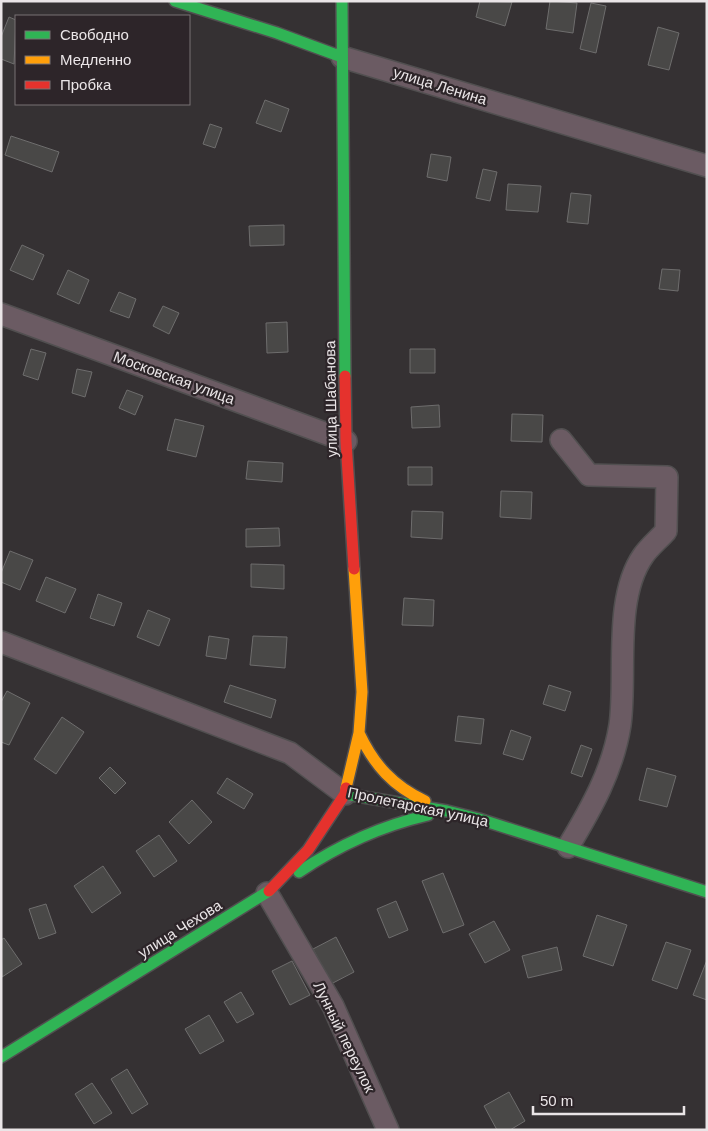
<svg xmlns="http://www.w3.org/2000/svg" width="708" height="1131" font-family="Helvetica,sans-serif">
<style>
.building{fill:#494847;stroke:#6e6d6d}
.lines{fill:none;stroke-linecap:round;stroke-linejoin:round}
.street-casing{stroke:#514f50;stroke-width:24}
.fast-casing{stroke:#514f50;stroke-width:14}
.slow-casing{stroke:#514f50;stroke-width:14}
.jam-casing{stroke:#514f50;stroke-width:14}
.street{stroke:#6b5b63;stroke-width:21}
.fast{stroke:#30b455;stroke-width:11}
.slow{stroke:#ff9f0a;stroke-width:11}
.jam{stroke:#e5322d;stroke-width:11}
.labels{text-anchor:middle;stroke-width:4.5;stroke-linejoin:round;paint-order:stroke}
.street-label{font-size:15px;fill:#eae5e7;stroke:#2d2529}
</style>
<rect width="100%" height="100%" fill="#353133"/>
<!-- building -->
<path class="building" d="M 480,1 L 512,2 L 505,26 L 476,17 Z
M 550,1 L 577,3 L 573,33 L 546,29 Z
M 591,3 L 606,6 L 596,53 L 580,49 Z
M 9,17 L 16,20 L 14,64 L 1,59 L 1,37 Z
M 658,27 L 679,33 L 669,70 L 648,65 Z
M 265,100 L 289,109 L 281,132 L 256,123 Z
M 210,124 L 222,128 L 215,148 L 203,144 Z
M 11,136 L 59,152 L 52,172 L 5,155 Z
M 431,154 L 451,157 L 447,181 L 427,177 Z
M 483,169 L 497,172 L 490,201 L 476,198 Z
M 508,184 L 541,186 L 538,212 L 506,210 Z
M 571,193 L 591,195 L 588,224 L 567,222 Z
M 284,225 L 284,245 L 250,246 L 249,226 Z
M 22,245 L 44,255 L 33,280 L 10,270 Z
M 662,269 L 680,270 L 678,291 L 659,289 Z
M 68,270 L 89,280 L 79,304 L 57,294 Z
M 119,292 L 136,299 L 129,318 L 110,311 Z
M 163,306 L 179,313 L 169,334 L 153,326 Z
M 287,322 L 288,352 L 267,353 L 266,323 Z
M 31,349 L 46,353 L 38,380 L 23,375 Z
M 410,349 L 435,349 L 435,373 L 410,373 Z
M 77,369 L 92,372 L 85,397 L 72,393 Z
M 127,390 L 143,396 L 135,415 L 119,408 Z
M 439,405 L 440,427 L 412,428 L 411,407 Z
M 512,414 L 543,415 L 542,442 L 511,441 Z
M 175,419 L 204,426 L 196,457 L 167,450 Z
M 248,461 L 283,463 L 282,482 L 246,479 Z
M 408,467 L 432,467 L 432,485 L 408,485 Z
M 501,491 L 532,492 L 531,519 L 500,517 Z
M 412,511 L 443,512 L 442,539 L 411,537 Z
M 279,528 L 280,546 L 246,547 L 246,529 Z
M 10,551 L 33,560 L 20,590 L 1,582 L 1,573 Z
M 251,564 L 284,565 L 284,589 L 251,587 Z
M 46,577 L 76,589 L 65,613 L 36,601 Z
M 98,594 L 122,603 L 114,626 L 90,618 Z
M 404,598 L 434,600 L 433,626 L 402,625 Z
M 148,610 L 170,619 L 159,646 L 137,637 Z
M 209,636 L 229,639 L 226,659 L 206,656 Z
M 253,636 L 287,637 L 285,668 L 250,665 Z
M 230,685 L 276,700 L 271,718 L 224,702 Z
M 549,685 L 571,692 L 565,711 L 543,704 Z
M 7,691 L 30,703 L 9,745 L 1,742 L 1,702 Z
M 458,716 L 484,719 L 481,744 L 455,741 Z
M 62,717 L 84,732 L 56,774 L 34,759 Z
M 511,730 L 531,737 L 523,760 L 503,754 Z
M 581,745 L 592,749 L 582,777 L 571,773 Z
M 110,767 L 126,783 L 115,794 L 99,778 Z
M 647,768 L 676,776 L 667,807 L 639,800 Z
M 227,778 L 253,794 L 244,809 L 217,793 Z
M 192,800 L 212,822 L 189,844 L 169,822 Z
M 159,835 L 177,861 L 154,877 L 136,851 Z
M 103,866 L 121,893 L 92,913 L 74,886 Z
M 443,873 L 464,925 L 443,933 L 422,881 Z
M 396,901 L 408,930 L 389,938 L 377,909 Z
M 46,904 L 56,933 L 39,939 L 29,909 Z
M 597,915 L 627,925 L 613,966 L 583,956 Z
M 494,921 L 510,950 L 485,963 L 469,934 Z
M 336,937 L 354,972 L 331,984 L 313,949 Z
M 4,938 L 22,964 L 2,977 L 1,940 Z
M 666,942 L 691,950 L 677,989 L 652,980 Z
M 557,947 L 562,970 L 528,978 L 522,956 Z
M 707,960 L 707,1000 L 693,995 Z
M 292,961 L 310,995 L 290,1005 L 272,971 Z
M 241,992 L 254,1014 L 237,1023 L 224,1002 Z
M 209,1015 L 224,1041 L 200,1054 L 185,1029 Z
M 127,1069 L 148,1104 L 132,1114 L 111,1079 Z
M 92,1083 L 112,1113 L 94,1124 L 75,1094 Z
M 509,1092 L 525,1121 L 510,1130 L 497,1130 L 484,1106 Z"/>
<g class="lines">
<!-- street casing -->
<g class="street-casing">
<path id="street" d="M 342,57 L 707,166
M 1,314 L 346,441
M 561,440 L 589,475 L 667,477 L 666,531 C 659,539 649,547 643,556 C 613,599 627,676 620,725 C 613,770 591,809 568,847
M 1,642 L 290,753 L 345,794
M 267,893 L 333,1006 L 388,1130"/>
</g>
<!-- fast casing -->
<g class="fast-casing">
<path id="fast" d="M 175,1 L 277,33 L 342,57
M 342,1 L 345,376
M 345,794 L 447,811 L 479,819 L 707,892
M 299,872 C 339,845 381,826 428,815
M 1,1057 L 269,891"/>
</g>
<!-- slow casing -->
<g class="slow-casing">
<path id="slow" d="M 359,733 C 374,765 393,786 425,801
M 346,788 L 359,733 L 362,692 L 354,569"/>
</g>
<!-- jam casing -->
<g class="jam-casing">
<path id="jam" d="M 345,376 L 346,441 L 354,569
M 269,891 L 308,850 L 345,794 L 346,788"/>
</g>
<!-- street -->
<use href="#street" class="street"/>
<!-- fast -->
<use href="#fast" class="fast"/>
<!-- slow -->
<use href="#slow" class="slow"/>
<!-- jam -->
<use href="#jam" class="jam"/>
</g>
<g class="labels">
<!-- street labels -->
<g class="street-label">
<text transform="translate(440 86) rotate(17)" y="5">улица Ленина</text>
<text transform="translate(174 378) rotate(20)" y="5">Московская улица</text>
<text transform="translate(331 399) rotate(-91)" y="5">улица Шабанова</text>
<text transform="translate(418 807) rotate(12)" y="5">Пролетарская улица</text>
<text transform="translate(180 929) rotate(-32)" y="5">улица Чехова</text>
<text transform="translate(344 1037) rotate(64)" y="5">Лунный переулок</text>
</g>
</g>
<!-- border -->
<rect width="708" height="1131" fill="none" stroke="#eae5e7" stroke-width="5"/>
<!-- legend -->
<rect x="15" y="15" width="175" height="90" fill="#2d2529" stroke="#797275"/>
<rect x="25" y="31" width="25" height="8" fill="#30b455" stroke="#797275"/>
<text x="60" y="40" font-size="15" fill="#eae5e7">Свободно</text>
<rect x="25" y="56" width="25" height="8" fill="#ff9f0a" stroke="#797275"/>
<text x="60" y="65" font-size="15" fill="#eae5e7">Медленно</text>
<rect x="25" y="81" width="25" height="8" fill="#e5322d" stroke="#797275"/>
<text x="60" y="90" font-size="15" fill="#eae5e7">Пробка</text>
<!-- scale -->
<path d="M533 1106v8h151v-8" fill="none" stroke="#eae5e7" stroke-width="2.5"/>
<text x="540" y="1106" font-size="15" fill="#eae5e7" stroke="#2d2529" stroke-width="4" paint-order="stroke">50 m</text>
</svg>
